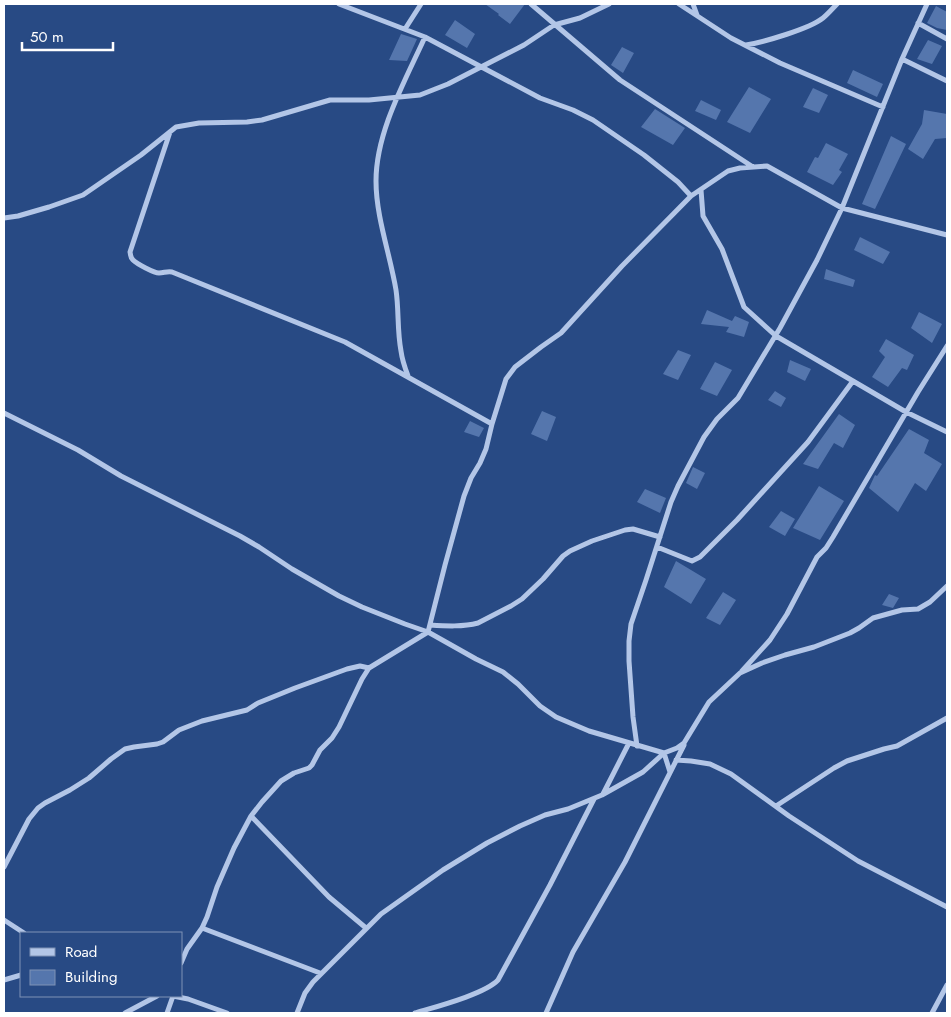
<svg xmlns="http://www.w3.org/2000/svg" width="951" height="1017" font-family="Jost,sans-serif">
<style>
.building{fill:#5576ad}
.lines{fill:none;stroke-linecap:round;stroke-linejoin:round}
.street{stroke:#b3c6e7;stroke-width:5}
</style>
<rect width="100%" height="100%" fill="#284a84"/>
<!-- building -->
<path class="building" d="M 485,4 L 525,4 L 510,24 L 498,15 L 499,14 Z
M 936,6 L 947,12 L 947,30 L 937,28 L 927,23 Z
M 455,20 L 475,34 L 467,48 L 445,35 Z
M 401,34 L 417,39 L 407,61 L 389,60 Z
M 928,40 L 942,46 L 932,64 L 917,59 Z
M 622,47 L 634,53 L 623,73 L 611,65 Z
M 853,70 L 883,84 L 877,97 L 847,83 Z
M 749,87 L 771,99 L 750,133 L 727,122 Z
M 813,88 L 828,95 L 819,113 L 803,107 Z
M 701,100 L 721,110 L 716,120 L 695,111 Z
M 655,109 L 685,128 L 673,145 L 641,127 Z
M 924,110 L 947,114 L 947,138 L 935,139 L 923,159 L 908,149 L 922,124 Z
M 891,136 L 906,144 L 875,209 L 862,204 Z
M 826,143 L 848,154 L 839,170 L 842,172 L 833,185 L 807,172 L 815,157 L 818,158 Z
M 860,237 L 890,252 L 883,264 L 854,250 Z
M 826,269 L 855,280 L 853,287 L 824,279 Z
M 707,310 L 732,321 L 735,316 L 749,322 L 744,337 L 726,332 L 729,327 L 701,324 Z
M 919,312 L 942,324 L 932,343 L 911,328 Z
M 886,339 L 914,355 L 907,370 L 902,368 L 888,387 L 872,377 L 885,357 L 879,351 Z
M 678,350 L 691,355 L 678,380 L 663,374 Z
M 790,360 L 811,369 L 805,381 L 787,372 Z
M 715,362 L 732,370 L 717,396 L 700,389 Z
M 775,391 L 786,398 L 781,407 L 768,400 Z
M 542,411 L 556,417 L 547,441 L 531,434 Z
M 839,414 L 855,425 L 843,448 L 834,443 L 818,469 L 803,464 Z
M 470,421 L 484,428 L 479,437 L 464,432 Z
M 909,429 L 929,440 L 924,453 L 942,464 L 926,491 L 915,483 L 898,512 L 869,488 L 875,475 L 877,476 Z
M 693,467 L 705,473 L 697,489 L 686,483 Z
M 819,486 L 844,501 L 820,540 L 793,528 Z
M 645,489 L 666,498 L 660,513 L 637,502 Z
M 781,511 L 795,519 L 785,536 L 769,527 Z
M 676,561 L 706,579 L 691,604 L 664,587 Z
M 723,592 L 736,600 L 720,625 L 706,618 Z
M 889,594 L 899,598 L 893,608 L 882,605 Z"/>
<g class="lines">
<!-- street -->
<path class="street" d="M 339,4 L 425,37 L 540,98 L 573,110 L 593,120 L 644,155 L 678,182 L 691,196
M 531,4 L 620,80 L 753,167
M 679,4 L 731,38 L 780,63 L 883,107
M 693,4 L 697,15
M 918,23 L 947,39
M 405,29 L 421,4
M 746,45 C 764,42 809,29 823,18 C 828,14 833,8 837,4
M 902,59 L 947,81
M 170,132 L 130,252 C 131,256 130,257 133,260 C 137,264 154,273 159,273 C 164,273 167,271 172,272 L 345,342 L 492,424
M 701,190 L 703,216 L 722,249 L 744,307 L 776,336 L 906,412 L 947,432
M 4,218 L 18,216 L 49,207 L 83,195 L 141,155 L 176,127 L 199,123 L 247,122 L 262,120 L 330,100 L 369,100 L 420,95 L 448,84 L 481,67 L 524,45 L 554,25 L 580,18 L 609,4
M 408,376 C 405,368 402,359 401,351 C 397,330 399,310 396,290 C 390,254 376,217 376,181 C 376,132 405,81 425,37
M 4,413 L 78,450 L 121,476 L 240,536 L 259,547 L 292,569 L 339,596 L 362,607 L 405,624 L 428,632 L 476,659 L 503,672 L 518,684 L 540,706 L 556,717 L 589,731 L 664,753 L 670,772
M 657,547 L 692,561 L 700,557 L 737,520 L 808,442 L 853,381
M 430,625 C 446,626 463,627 478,623 L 511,606 L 522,599 L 543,579 L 563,556 L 570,551 L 592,541 L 625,530 L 633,529 L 660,537
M 742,671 L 770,640 L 787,614 L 817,557 L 826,548 L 833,537 L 918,392 L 947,346
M 637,746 L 633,717 L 629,661 L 629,641 L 631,624 L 646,580 L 671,502 L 678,486 L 704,437 L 717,419 L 738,398 L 780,328 L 817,260 L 842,208 L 902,59 L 927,4
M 676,760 L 691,761 L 710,764 L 731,774 L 789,816 L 858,861 L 947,907
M 603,794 L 629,743
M 776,806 L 834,768 L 847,761 L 884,749 L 897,746 L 947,718
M 251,816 L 329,897 L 366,928
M 4,867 L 29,819 L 38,808 L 45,803 L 70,790 L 89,778 L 111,759 L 125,749 L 134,747 L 157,744 L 163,742 L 179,730 L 202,721 L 247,710 L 258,703 L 295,688 L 347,669 L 360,666 L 369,668
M 4,920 L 24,933
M 202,928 L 320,973
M 181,963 L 187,949 L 202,928 L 207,917 L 217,887 L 234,848 L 251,816 L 262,802 L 281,781 L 294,773 L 309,768 L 312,765 L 320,750 L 332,738 L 339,727 L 362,679 L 369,668 L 428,632 L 445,565 L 464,496 L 471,478 L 480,463 L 486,449 L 492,424 L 506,379 L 515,367 L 541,347 L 561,333 L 622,266 L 691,196 L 728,171 L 740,168 L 767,166 L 842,208 L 947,235
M 4,980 L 21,975
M 173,996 L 188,999 L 227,1013
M 125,1013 L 157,996
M 167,1013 L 173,996
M 297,1013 L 305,993 L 313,982 L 381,914 L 443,870 L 487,843 L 520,826 L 545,815 L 568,809 L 602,795 L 643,772 L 664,753 L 677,748 L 684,743 L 698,720 L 709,702 L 740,673 L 762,663 L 785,655 L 814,647 L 850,633 L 859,628 L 873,618 L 902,610 L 918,609 L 930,602 L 947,586
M 415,1013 C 435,1007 485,994 498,980 L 550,885 L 594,799
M 546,1013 L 573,952 L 625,862 L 684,745
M 932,1013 L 947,985"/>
</g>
<!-- border -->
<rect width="951" height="1017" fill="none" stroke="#ffffff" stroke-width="10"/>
<!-- legend -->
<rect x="20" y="932" width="162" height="65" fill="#284a84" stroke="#7e92b5"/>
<rect x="30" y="948" width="25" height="8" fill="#b3c6e7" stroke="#7e92b5"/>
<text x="65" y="957" font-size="15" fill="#ffffff">Road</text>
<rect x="30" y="970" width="25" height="15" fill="#5576ad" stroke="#7e92b5"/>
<text x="65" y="982" font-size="15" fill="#ffffff">Building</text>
<!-- scale -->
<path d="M22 42v8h91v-8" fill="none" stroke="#ffffff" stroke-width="2.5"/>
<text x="30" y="42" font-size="15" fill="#ffffff" stroke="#284a84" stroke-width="4" paint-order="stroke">50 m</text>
</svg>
